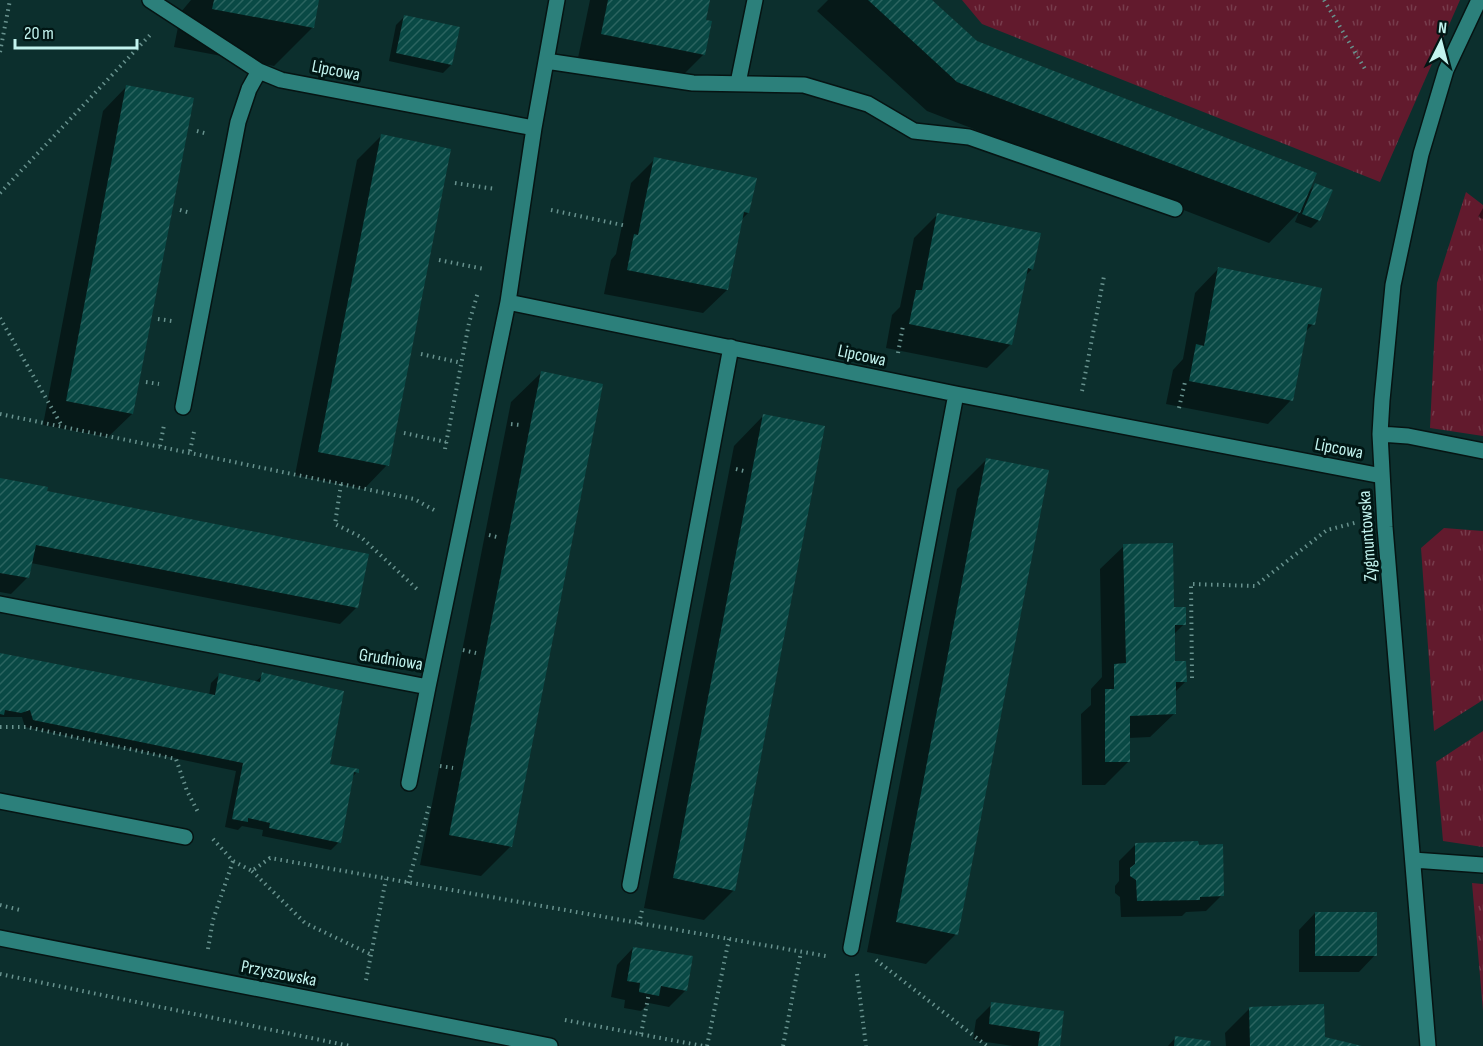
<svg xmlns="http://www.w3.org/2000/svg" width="1483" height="1046" font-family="'Sofia Sans Condensed',sans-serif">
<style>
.grass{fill:url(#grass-tufts)}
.shadow{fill:#0007}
.building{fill:url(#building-hatch)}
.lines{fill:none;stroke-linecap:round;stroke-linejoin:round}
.minor-casing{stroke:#061413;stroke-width:18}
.path{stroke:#68928e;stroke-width:4;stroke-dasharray:1.5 4.5;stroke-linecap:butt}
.minor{stroke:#2c807b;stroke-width:15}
.labels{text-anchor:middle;stroke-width:6;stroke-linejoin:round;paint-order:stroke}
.street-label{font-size:18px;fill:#c3f4ef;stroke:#011614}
</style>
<defs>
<pattern id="grass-tufts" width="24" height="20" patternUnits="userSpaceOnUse" patternTransform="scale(1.5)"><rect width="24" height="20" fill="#621a2d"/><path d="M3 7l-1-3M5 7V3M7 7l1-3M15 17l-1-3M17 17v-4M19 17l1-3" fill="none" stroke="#773c4c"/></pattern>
<pattern id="building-hatch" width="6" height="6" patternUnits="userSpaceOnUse" patternTransform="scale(1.5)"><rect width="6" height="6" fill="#094945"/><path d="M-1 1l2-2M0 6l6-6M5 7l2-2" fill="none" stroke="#2b6460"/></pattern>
</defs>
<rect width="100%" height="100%" fill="#0c2f2d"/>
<!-- grass -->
<path class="grass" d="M 962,0 L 1460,0 L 1380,182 L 982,24 Z
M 1466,192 L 1483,205 L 1483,436 L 1430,428 L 1437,283 Z
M 1444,528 L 1483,531 L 1483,700 L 1434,731 L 1421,548 Z
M 1483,731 L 1483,847 L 1443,841 L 1436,762 Z
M 1472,883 L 1483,884 L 1483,1011 Z"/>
<!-- shadow -->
<path class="shadow" d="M 191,0 L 318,0 L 312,28 L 274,66 L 174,47 L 181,12 Z
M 590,0 L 708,0 L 704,21 L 703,55 L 680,78 L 578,58 Z
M 828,0 L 929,0 L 976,43 L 1307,193 L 1316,184 L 1319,220 L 1311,228 L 1295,222 L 1299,212 L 1269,243 L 927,111 L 817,11 Z
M 404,17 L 451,65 L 443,73 L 389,61 L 396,25 Z
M 126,87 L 132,414 L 108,437 L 43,425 L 103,111 Z
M 381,136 L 387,465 L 364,489 L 295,475 L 357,160 Z
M 655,159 L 748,213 L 741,220 L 727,290 L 703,313 L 604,294 L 611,260 L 616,254 L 631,183 Z
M 1483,208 L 1483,219 L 1478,217 Z
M 938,214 L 1032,269 L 1025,276 L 1011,344 L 987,368 L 886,348 L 892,315 L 900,307 L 914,238 Z
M 1218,269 L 1313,324 L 1305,332 L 1291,400 L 1268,424 L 1166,404 L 1173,370 L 1183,359 L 1195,293 Z
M 541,373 L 511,846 L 481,876 L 420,865 L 511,402 Z
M 763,416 L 734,890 L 704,920 L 644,908 L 734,446 Z
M 987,459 L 956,934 L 926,964 L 867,952 L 957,489 Z
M 0,479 L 45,492 L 357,607 L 340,624 L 31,563 L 28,577 L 11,594 L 0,592 Z
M 1124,546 L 1184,624 L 1173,635 L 1174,663 L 1185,682 L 1174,693 L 1174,714 L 1150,737 L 1128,738 L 1129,761 L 1105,785 L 1082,785 L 1081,714 L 1091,705 L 1091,689 L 1102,677 L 1100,569 Z
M 0,655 L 209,696 L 211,683 L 219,675 L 255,682 L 262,676 L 329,766 L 357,772 L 351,778 L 339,842 L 331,850 L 262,836 L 263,830 L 242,826 L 238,830 L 225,827 L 236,771 L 25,727 L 22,717 L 0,717 Z
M 1136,844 L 1222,895 L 1206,911 L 1186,912 L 1182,916 L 1121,917 L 1120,897 L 1115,893 L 1115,886 L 1119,881 L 1119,861 Z
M 1315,913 L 1375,955 L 1359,972 L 1299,972 L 1299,930 Z
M 633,948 L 686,990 L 669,1007 L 649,1003 L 641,1011 L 624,1008 L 625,1000 L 611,997 L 617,965 Z
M 992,1004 L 1063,1012 L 1059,1046 L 1013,1046 L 973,1040 L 976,1020 Z
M 1249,1009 L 1324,1038 L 1359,1046 L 1226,1046 L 1225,1033 Z
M 1176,1037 L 1209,1046 L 1168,1046 Z"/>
<!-- building -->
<path class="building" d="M 214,0 L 319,0 L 314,28 L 212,9 Z
M 608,0 L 710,0 L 706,20 L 712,21 L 705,55 L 601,34 Z
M 868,0 L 932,0 L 977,41 L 1317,173 L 1300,213 L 957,82 Z
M 404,15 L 460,27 L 452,65 L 396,53 Z
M 126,85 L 194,98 L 133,414 L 66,401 Z
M 381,134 L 451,149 L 389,466 L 318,452 Z
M 654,157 L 757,178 L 749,213 L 744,212 L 728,290 L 627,270 L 634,234 L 638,235 Z
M 1315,183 L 1333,190 L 1320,221 L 1302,214 Z
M 937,213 L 1041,233 L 1033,270 L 1028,268 L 1012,345 L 909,324 L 916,290 L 922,290 Z
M 1218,267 L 1322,288 L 1315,325 L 1308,324 L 1293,401 L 1189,381 L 1196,344 L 1204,346 Z
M 541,371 L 603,384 L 512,847 L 449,835 Z
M 763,414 L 825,426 L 735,891 L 673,878 Z
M 986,458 L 1049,470 L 958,935 L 896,922 Z
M 0,478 L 48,487 L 47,491 L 369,554 L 358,608 L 36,545 L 29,578 L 0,573 Z
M 1173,543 L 1174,607 L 1186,607 L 1186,625 L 1175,625 L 1175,661 L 1186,661 L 1187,682 L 1176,682 L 1176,714 L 1130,716 L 1130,762 L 1105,762 L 1105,689 L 1114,689 L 1114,664 L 1126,663 L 1123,544 Z
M 0,653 L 215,695 L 219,673 L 260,682 L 262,672 L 264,673 L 344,691 L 330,764 L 359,769 L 359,773 L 354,772 L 341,843 L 269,828 L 270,823 L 248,818 L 248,822 L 232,819 L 243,763 L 33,720 L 30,710 L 21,713 L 5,710 L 4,715 L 0,714 Z
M 1198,841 L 1199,845 L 1223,844 L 1224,896 L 1200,897 L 1200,900 L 1137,901 L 1136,880 L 1130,876 L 1130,868 L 1135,864 L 1135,843 Z
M 1315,912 L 1377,912 L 1377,956 L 1315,956 Z
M 633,947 L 693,956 L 687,991 L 661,986 L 659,996 L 639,992 L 640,983 L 627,981 Z
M 991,1002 L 1064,1011 L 1060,1046 L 1038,1046 L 1040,1032 L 989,1024 Z
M 1324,1004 L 1325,1037 L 1362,1046 L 1250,1046 L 1249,1007 Z
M 1175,1036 L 1211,1041 L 1210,1046 L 1174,1046 Z"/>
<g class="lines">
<!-- minor casing -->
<g class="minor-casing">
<path id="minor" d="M 150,0 L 259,71 L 281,80 L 534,128 L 508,302 L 956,394 L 1382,476
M 546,61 L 693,83 L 804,85 L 868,104 L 914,131 L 969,137 L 1175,209
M 738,83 L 755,0
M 534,128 L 557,0
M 183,407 L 238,122 L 249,89 L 259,71
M 1380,434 L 1408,436 L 1483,451
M 0,604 L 428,687 L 508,302
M 409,783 L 428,687
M 0,801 L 185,837
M 1413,860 L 1483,865
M 630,885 L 731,347
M 0,938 L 550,1046
M 851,948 L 956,394
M 1428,1046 L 1385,527 L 1380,434 L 1382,400 L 1393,285 L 1421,154 L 1446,70 L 1479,0"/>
</g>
<!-- path -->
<path class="path" d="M 1324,0 L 1365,69
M 0,52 L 10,0
M 197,131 L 208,134
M 455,183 L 495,189
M 0,193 L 150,35
M 180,210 L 191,213
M 551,210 L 627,226
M 439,260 L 484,269
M 0,318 L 62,426
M 158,319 L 172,321
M 898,353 L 903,326
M 421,354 L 462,363
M 146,382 L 159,384
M 1082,391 L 1104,276
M 1179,408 L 1185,382
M 0,414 L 414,499 L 434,510
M 511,424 L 520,425
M 404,433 L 446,442
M 160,446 L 164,425
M 445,449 L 469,323 L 478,292
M 190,451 L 194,432
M 736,469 L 744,471
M 341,484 L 335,524 L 361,537 L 418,590
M 489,535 L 497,537
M 463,650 L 476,653
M 1192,678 L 1191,584 L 1255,586 L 1327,530 L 1358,522
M 0,727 L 27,727 L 176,759 L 187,791 L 198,812
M 440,766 L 453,768
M 213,839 L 233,861 L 252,871 L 270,858 L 826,956
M 252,871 L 305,923 L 372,955
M 408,883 L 430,803
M 0,905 L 20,910
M 639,924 L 642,910
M 208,949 L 213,920 L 233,861
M 876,960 L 987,1046
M 0,974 L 350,1046
M 857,974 L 866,1046
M 366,980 L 386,879
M 565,1020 L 703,1046
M 641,1034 L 649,993
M 707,1046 L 729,939
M 783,1046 L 801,952"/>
<!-- minor -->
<use href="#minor" class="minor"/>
</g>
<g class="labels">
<!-- street labels -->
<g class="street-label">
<text transform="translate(336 70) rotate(11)" y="6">Lipcowa</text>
<text transform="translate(862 355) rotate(12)" y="6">Lipcowa</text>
<text transform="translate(1339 448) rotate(11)" y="6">Lipcowa</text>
<text transform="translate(1367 536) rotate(-94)" y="6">Zygmuntowska</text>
<text transform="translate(391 659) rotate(9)" y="6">Grudniowa</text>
<text transform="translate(279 973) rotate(11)" y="6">Przyszowska</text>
</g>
</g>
<!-- north arrow -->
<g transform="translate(1441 42) rotate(6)" stroke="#011614" stroke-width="4.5" paint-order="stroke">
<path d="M0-4.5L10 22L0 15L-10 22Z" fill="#c3f4ef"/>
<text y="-9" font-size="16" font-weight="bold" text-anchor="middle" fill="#c3f4ef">N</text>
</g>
<!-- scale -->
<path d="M15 39v9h122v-9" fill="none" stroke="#c3f4ef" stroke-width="3"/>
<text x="24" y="39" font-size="18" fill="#c3f4ef" stroke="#011614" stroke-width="4.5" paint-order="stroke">20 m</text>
</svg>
